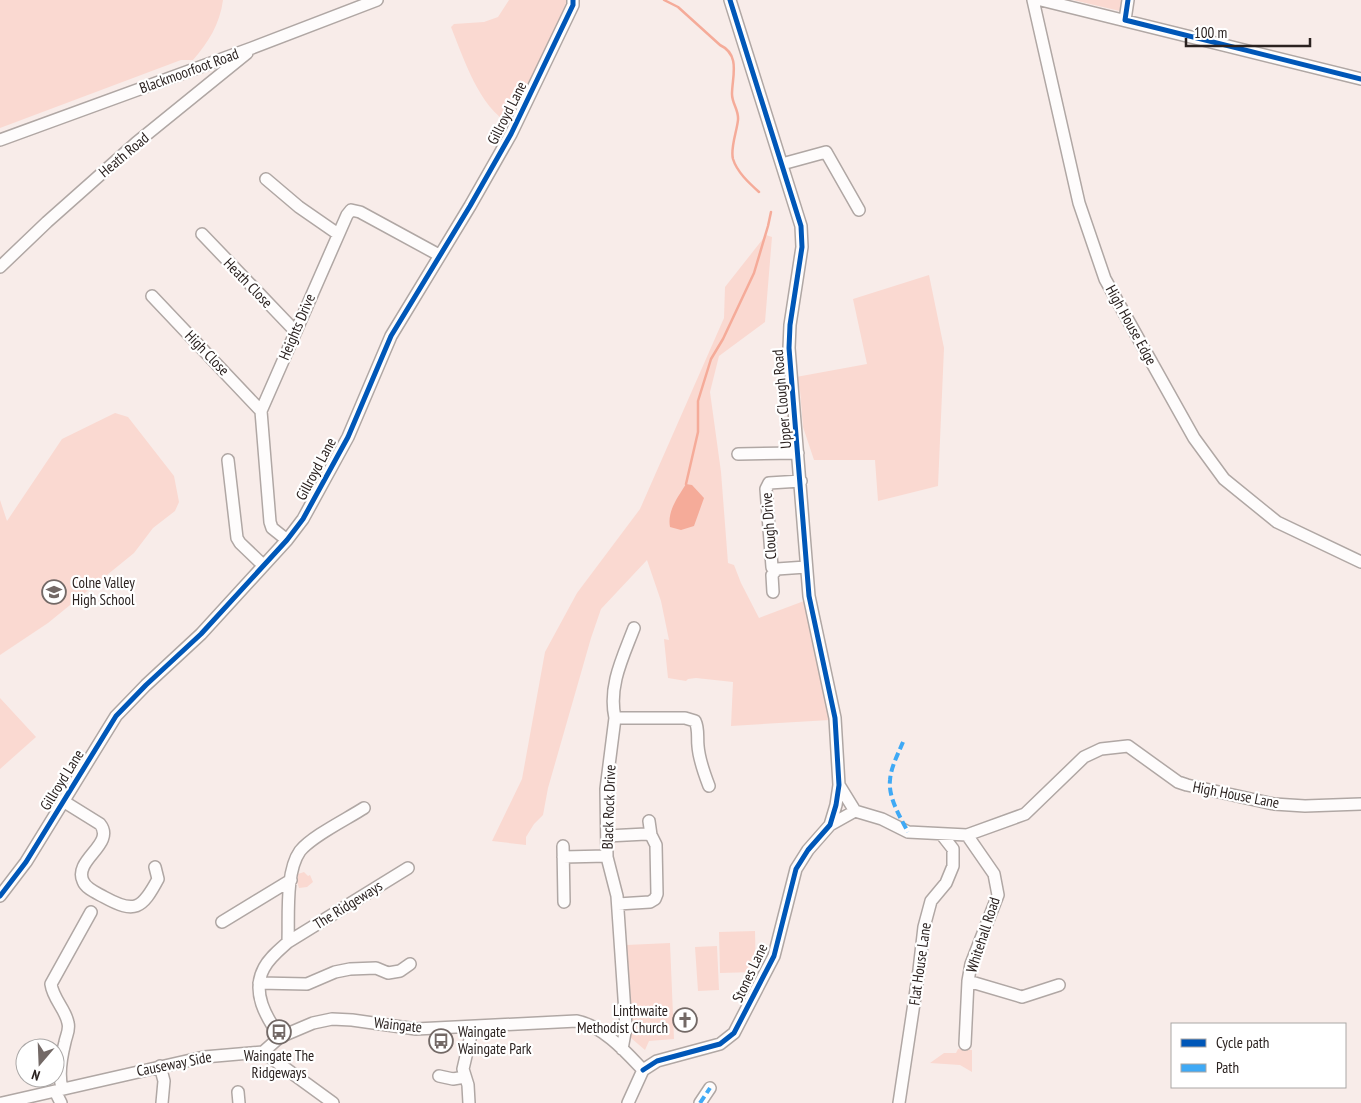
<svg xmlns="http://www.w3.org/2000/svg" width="1361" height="1103" font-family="'PT Sans Narrow',sans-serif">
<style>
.green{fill:#fad9d1}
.water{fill:#f5ab99}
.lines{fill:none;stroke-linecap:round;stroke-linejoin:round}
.stream{stroke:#f5ab99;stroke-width:2.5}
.minor-casing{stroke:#b0a7a4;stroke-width:14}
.minor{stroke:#fefcfc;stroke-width:11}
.quiet{stroke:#3fa9f5;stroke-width:4;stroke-dasharray:8 4;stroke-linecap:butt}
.cycleway-casing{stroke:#fff;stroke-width:8}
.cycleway{stroke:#0057b8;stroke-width:5}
.labels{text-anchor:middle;stroke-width:4.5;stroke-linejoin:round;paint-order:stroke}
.street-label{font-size:15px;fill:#2b2220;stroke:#fff}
.poi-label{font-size:15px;fill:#2b2220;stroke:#fff;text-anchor:start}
</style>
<rect width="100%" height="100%" fill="#f8ece9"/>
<!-- green -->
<path class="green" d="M 0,0 L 223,0 C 220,24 208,43 193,60 L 181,60 L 0,128 Z
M 509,0 L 569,0 L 510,124 C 479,107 464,59 451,27 L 454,24 L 484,22 L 498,17 Z
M 1073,0 L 1122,0 L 1120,11 Z
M 766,235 L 772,237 L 765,322 L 719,356 L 710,392 L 721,472 L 728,563 L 734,565 L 741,583 L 759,618 L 804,601 L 830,720 L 731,726 L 733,682 L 696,678 L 688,679 L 686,681 L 668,678 L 664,639 L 669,640 L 661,601 L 647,560 L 601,609 L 591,638 L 548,788 L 543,815 L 534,824 L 526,837 L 526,845 L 492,841 L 522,779 L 545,652 L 577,593 L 640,509 L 724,318 L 725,287 Z
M 929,275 L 944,348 L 938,486 L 878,501 L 875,460 L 814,460 L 803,427 L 800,390 L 796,377 L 867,364 L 853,299 Z
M 115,413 L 128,417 L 174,476 L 179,502 L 175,511 L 153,528 L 134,553 L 48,623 L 0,655 L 0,500 L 7,521 L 62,439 Z
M 0,698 L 36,737 L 0,769 Z
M 304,872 L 308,876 L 310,875 L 313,882 L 307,887 L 299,888 L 297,882 L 298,874 Z
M 755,931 L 756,972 L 720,973 L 719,932 Z
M 670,943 L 674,1039 L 649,1041 L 645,1050 L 631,1038 L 626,945 Z
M 717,946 L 719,990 L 698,991 L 695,947 Z
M 958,1049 L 972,1050 L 972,1072 L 960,1065 L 930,1063 L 944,1053 L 956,1053 Z"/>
<!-- water -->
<path class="water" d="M 686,484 L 692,485 L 704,498 L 694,526 L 681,530 L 670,527 C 667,511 678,497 686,484 Z"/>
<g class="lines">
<!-- stream -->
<path class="stream" d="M 664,0 L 678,7 L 720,45 C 741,55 732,77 732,94 C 732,104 739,110 738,120 C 737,131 730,148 733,159 C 737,172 749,183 759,192
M 686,484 L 698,432 L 698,401 L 711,359 L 723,339 L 754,273 L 768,226 L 771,212"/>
<!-- minor casing -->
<g class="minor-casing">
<path id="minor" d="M 1033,0 L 1079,203 L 1105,279 L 1194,438 L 1224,479 L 1277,522 L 1361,562
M 1041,0 L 1361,79
M 1125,20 L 1128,0
M 0,140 L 252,48 L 377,0
M 782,164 L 826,152 L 859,210
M 266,179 L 299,207 L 338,234
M 202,234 L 295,331
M 0,267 L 47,222 L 136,143 L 247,53
M 152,296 L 261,411
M 738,454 L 798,453
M 228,460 L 237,538 L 240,543 L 263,565
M 801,481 L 769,483 L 766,489 L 772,567 L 777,569 L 806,567
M 287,540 L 272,528 L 270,522 L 261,411 L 347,215 L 351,210 L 360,212 L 439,255
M 773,592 L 772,575 L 777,569
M 615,718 L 685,718 L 695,721 C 699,729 697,737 698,746 C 699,759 704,773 709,786
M 63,801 L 100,824 C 116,844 73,860 83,881 C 86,889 97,893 104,897 C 135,914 142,909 158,879 L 155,867
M 855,811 L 882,819 L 908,832 L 967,835 L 1025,814 L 1084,757 L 1101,749 L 1128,746 L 1178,782 L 1187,785 L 1274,804 L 1305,806 L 1361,804
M 649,821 L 651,835
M 830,825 L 855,811 L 839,785
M 607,836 L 646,834 L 651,835 L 656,845 L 657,894 L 655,899 L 650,902 L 618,904
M 563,846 L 564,902
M 563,857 L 607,856
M 0,896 L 26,862 L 116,716 L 146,685 L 201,634 L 287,540 L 303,519 L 348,437 L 391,336 L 470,206 L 511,134 L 573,5 L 573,0
M 222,922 L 291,880
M 288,942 C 289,917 285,872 300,851 C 312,836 347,819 364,808
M 968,981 L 1022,997 L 1059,985
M 259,983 L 307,984 L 335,972 L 350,969 L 376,968 L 388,973 L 400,971 L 410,964
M 280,1037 C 266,1017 251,992 264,968 C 269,958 279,950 288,942 L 408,868
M 965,1044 L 968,981 L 971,964 L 998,895 L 994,874 L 967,835
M 622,1049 L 626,1027 L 617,896 L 607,857 L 606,789 L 615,718 C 608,686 623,657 634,628
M 263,1052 L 280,1037 L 313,1023 L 332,1019 L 352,1020 L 416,1029 L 577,1021 C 604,1027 625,1051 643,1070
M 160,1066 L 164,1081 L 162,1103
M 643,1070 L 657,1061 L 720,1044 L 734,1033 L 774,956 L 796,869 L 808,850 L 830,825 L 836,805 L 839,785 L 835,718 L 809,596 L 789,348 L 790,325 L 802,247 L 801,226 L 730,0
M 439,1076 L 453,1079 L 465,1077
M 62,1088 C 58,1074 61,1058 65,1042 C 66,1036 70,1030 68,1023 C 66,1010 53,999 51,984 L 91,912
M 55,1091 L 61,1103
M 238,1092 L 239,1103
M 2,1103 L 204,1057 L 263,1052 L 333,1103
M 469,1103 L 468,1085 L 463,1069 L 470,1039 L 469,1027
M 628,1103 L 643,1070
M 700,1103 L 710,1088
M 899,1103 L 919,970 L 924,927 L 931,901 L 946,883 L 953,866 L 953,849 L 942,835"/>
</g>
<!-- minor -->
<use href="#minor" class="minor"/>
<!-- quiet -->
<path class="quiet" d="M 903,742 C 898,754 891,767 890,780 C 888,797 900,817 908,832
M 700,1103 L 710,1088"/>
<!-- cycleway casing -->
<g class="cycleway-casing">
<path id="cycleway" d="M 1128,0 L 1125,20 L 1361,79
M 0,896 L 26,862 L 116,716 L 146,685 L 201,634 L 287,540 L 303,519 L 348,437 L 391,336 L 470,206 L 511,134 L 573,5 L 573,0
M 643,1070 L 657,1061 L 720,1044 L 734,1033 L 774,956 L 796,869 L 808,850 L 830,825 L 836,805 L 839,785 L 835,718 L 809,596 L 789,348 L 790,325 L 802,247 L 801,226 L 730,0"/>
</g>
<!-- cycleway -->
<use href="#cycleway" class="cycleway"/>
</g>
<!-- icons -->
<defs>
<g id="school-ring" transform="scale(1.25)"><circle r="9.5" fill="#fff" stroke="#736966" stroke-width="1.5"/><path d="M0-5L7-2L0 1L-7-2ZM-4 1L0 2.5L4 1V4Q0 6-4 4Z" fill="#736966"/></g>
<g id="church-ring" transform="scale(1.25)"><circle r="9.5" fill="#fff" stroke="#736966" stroke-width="1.5"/><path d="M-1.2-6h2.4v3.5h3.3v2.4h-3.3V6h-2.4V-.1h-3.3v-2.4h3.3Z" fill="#736966"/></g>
<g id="bus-ring" transform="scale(1.25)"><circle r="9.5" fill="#fff" stroke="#736966" stroke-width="1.5"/><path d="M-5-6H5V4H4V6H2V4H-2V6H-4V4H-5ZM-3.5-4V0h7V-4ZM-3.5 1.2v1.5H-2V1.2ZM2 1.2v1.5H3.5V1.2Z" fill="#736966"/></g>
</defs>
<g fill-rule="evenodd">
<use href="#school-ring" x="54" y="592"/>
<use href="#church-ring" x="685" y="1020"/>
<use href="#bus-ring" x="279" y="1032"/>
<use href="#bus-ring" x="441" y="1041"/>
</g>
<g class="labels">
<!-- street labels -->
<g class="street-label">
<text transform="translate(189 71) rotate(-20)" y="5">Blackmoorfoot Road</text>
<text transform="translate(507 113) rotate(-63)" y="5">Gillroyd Lane</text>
<text transform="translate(124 155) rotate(-40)" y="5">Heath Road</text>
<text transform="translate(248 283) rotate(46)" y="5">Heath Close</text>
<text transform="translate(1131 325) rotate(61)" y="5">High House Edge</text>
<text transform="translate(297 327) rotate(-67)" y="5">Heights Drive</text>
<text transform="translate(207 353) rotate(46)" y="5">High Close</text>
<text transform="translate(782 399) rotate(-95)" y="5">Upper Clough Road</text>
<text transform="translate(316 469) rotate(-62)" y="5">Gillroyd Lane</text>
<text transform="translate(769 526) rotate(-94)" y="5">Clough Drive</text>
<text transform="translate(62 780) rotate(-58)" y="5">Gillroyd Lane</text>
<text transform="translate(1236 795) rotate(11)" y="5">High House Lane</text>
<text transform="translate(609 807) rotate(-88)" y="5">Black Rock Drive</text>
<text transform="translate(348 905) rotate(-32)" y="5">The Ridgeways</text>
<text transform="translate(983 935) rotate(-72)" y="5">Whitehall Road</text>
<text transform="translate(920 964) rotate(-82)" y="5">Flat House Lane</text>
<text transform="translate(750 973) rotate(-65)" y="5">Stones Lane</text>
<text transform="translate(398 1025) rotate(6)" y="5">Waingate</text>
<text transform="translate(174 1064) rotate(-11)" y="5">Causeway Side</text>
</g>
<!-- poi labels -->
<g class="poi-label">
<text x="72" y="588">Colne Valley<tspan x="72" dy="17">High School</tspan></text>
<text x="668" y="1016" text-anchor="end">Linthwaite<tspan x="668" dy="17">Methodist Church</tspan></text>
<text x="458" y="1037">Waingate<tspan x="458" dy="17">Waingate Park</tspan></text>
<text x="279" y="1061" text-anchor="middle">Waingate The<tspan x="279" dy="17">Ridgeways</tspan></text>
</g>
</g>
<!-- legend -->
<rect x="1171" y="1023" width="175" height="65" fill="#ffffff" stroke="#aaa7a6"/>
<rect x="1181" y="1039" width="25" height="8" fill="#0057b8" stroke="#aaa7a6"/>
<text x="1216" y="1048" font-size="15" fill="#2b2220">Cycle path</text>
<rect x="1181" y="1064" width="25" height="8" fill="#3fa9f5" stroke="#aaa7a6"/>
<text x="1216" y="1073" font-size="15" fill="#2b2220">Path</text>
<!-- north arrow -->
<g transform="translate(40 1063) rotate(199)"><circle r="24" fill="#ffffff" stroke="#aaa7a6"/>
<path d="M0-4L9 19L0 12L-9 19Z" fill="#736966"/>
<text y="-8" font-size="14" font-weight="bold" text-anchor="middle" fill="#2b2220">N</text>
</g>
<!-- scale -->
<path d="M1186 38v8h124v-8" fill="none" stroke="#2b2220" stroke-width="2.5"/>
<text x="1194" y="38" font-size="15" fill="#2b2220" stroke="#ffffff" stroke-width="4" paint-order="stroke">100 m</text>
</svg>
